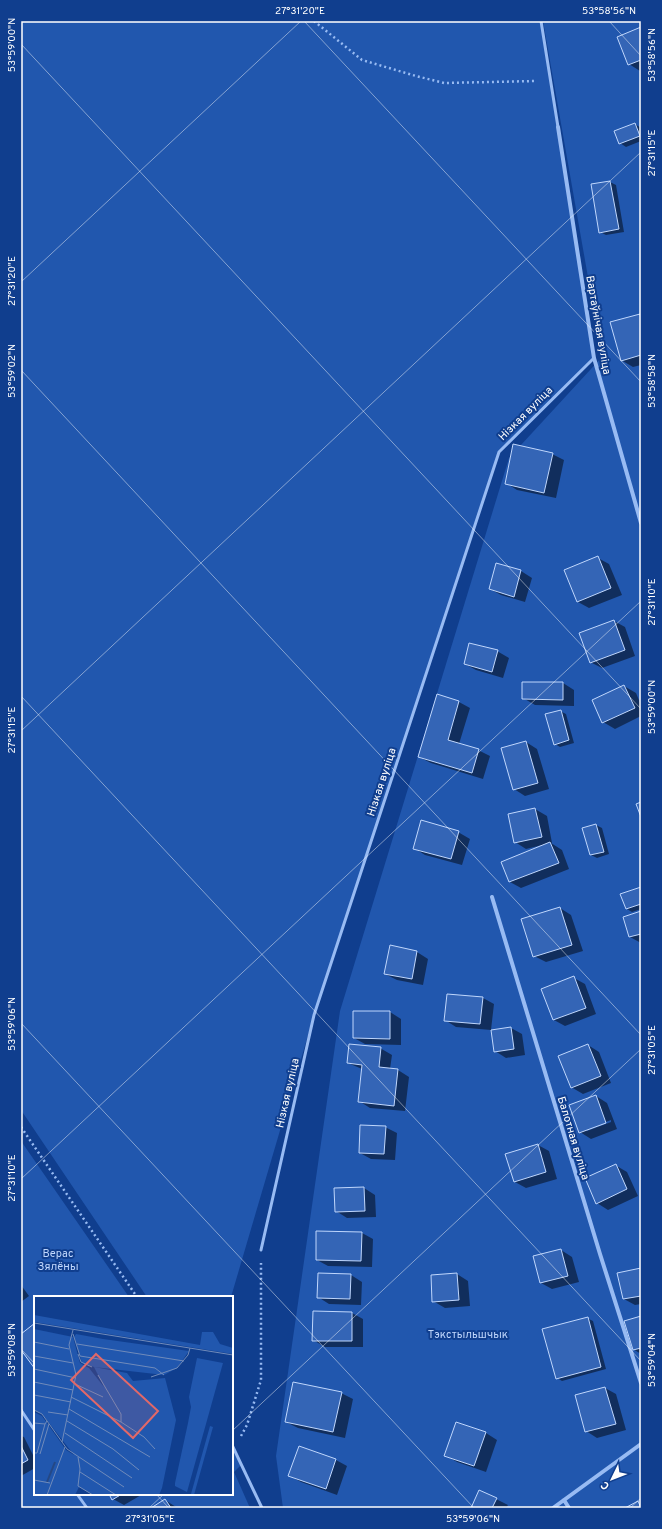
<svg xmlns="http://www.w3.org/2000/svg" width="662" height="1529" font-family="Overpass,sans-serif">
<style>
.green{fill:#2157ae}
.shadow{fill:#0007;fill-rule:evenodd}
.building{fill:#3465b6;stroke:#c0d7fd}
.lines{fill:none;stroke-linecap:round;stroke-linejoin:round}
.path{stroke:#98bbf3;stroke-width:2.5;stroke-dasharray:2 3;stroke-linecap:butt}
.service{stroke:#98bbf3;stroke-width:3}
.minor{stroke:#98bbf3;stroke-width:4}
.ticks{fill:none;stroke:#fff;stroke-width:1;stroke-opacity:0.45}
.labels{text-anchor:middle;stroke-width:4;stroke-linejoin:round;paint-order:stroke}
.street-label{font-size:11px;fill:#fff;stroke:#103e8e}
.park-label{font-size:11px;fill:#c0d7fd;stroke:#103e8e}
.inset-river{fill:none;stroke:#254884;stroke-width:2}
.inset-road{fill:none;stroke:#708bbb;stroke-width:1}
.view{fill:#e26868;fill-opacity:0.15;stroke:#e26868;stroke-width:2}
.inset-edge{fill:none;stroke:#fff;stroke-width:2}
.neatline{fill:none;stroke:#fff;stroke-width:1.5}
.ticks-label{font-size:10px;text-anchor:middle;fill:#fff}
</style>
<rect width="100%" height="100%" fill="#103e8e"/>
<!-- green -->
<path class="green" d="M 21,21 L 541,21 L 594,358 L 499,452 L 314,1015 L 231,1297 L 147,1297 L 21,1110 Z
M 543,21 L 641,21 L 641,1508 L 283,1508 L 276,1456 L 340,1011 L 509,458 L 602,357 Z
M 21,1141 L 129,1297 L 35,1297 L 35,1494 L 232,1494 L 232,1450 L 241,1465 L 234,1472 L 250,1508 L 21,1508 Z"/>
<!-- shadow -->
<path class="shadow" d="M 641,28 L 641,70 L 640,71 L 629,64 Z
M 635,124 L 641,128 L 641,141 L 626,147 L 620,143 Z
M 610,182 L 616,185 L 624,232 L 606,235 L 600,232 Z
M 639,315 L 641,316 L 641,365 L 633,367 L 621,360 Z
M 552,454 L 564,460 L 556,498 L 517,490 L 506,483 Z
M 598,558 L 609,564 L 622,595 L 589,608 L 578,602 L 566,571 Z
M 497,564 L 521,571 L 532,578 L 525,602 L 501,595 L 490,589 Z
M 614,621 L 625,627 L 635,656 L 602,668 L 590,662 Z
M 497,651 L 509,658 L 503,678 L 476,670 L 465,664 Z
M 563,683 L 574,690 L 574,706 L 535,705 L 523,698 Z
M 624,686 L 636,693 L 641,705 L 641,716 L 615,729 L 603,722 Z
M 459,702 L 470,708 L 459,744 L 478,750 L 490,756 L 483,779 L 431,763 L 419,757 Z
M 560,711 L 566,714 L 574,743 L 560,747 L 555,744 Z
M 526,742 L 537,749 L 549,789 L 525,796 L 514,789 Z
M 535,809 L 547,816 L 552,843 L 551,843 L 562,850 L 569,869 L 521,888 L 510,882 L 542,846 L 542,845 L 526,849 L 515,842 Z
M 596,825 L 602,828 L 609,854 L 597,858 L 591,855 L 584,829 Z
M 458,832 L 470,839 L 462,865 L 425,855 L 414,848 Z
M 641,888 L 641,909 L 632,912 L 627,909 L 622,895 Z
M 560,908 L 571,915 L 583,951 L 546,962 L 534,956 Z
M 641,912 L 641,943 L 630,937 Z
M 417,952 L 428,959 L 423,985 L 397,980 L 385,974 Z
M 574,978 L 585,984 L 596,1014 L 565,1026 L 554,1020 Z
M 483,998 L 494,1004 L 491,1030 L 456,1027 L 445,1020 Z
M 390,1012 L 401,1019 L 401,1045 L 365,1044 L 354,1038 Z
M 511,1028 L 522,1034 L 525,1055 L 506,1058 L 495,1051 L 492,1031 Z
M 588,1045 L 599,1052 L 611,1083 L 583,1094 L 571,1087 Z
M 380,1048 L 392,1055 L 390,1069 L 398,1070 L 409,1077 L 405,1111 L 370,1108 L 359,1101 L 362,1069 L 348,1063 Z
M 596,1096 L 607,1103 L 617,1129 L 591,1139 L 580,1132 ZM 611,1120 L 611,1122 L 587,1131 L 587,1129 Z
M 385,1127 L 397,1133 L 395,1160 L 371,1159 L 360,1153 Z
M 538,1145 L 549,1151 L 557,1179 L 526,1188 L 515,1182 Z
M 615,1165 L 627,1172 L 638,1196 L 608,1210 L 597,1203 Z
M 364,1188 L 375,1195 L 376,1217 L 347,1218 L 336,1211 Z
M 362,1233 L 373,1239 L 372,1267 L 328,1266 L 317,1260 Z
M 561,1250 L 572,1257 L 579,1282 L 552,1289 L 541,1283 Z
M 641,1269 L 641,1304 L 635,1305 L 624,1299 L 618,1274 Z
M 319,1274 L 351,1275 L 362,1282 L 361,1305 L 329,1304 L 318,1297 Z
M 457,1274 L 468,1281 L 470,1306 L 445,1308 L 433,1301 Z
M 21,1285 L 29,1296 L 21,1302 Z
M 352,1313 L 363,1319 L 363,1347 L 325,1347 L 313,1340 Z
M 641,1317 L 641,1354 L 633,1349 Z
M 587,1318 L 593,1321 L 606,1369 L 562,1381 L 557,1378 Z
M 605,1388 L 616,1394 L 626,1430 L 597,1438 L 586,1431 Z
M 341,1393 L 353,1399 L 345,1438 L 298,1428 L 286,1422 Z
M 457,1423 L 486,1433 L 497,1440 L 486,1472 L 457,1462 L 445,1455 Z
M 21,1436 L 24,1437 L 35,1459 L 35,1468 L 21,1476 Z
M 299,1447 L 336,1460 L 347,1466 L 337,1495 L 301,1482 L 290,1476 Z
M 110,1494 L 143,1494 L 124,1505 L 113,1499 Z
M 496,1499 L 508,1505 L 506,1508 L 472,1508 Z
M 165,1500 L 176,1507 L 177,1508 L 153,1508 Z"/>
<!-- building -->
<path class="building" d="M 641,27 L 641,60 L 628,65 L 617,37 Z
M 635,123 L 640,136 L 619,144 L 614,131 Z
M 610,181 L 619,229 L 599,233 L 591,184 Z
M 640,314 L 641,319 L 641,355 L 621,361 L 610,322 Z
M 513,444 L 553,453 L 544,493 L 505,484 Z
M 598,556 L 611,588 L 577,602 L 564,570 Z
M 496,563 L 521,570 L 514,597 L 489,589 Z
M 614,620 L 625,650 L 590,663 L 579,633 Z
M 469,643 L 498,650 L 492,672 L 464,664 Z
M 522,682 L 563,682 L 563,700 L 522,699 Z
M 624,685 L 635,708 L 602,723 L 592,700 Z
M 437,694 L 459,701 L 448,740 L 479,749 L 472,773 L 418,757 Z
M 561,710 L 569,740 L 554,745 L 545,714 Z
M 526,741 L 538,783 L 513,790 L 501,748 Z
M 641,802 L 641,817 L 636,804 Z
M 535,808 L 542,837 L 514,843 L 508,814 Z
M 421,820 L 459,831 L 451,859 L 413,849 Z
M 596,824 L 604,852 L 590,855 L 582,828 Z
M 550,842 L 559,863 L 509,882 L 501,862 Z
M 641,887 L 641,904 L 626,909 L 620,894 Z
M 560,907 L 572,945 L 533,957 L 521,919 Z
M 641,911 L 641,934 L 629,937 L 623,917 Z
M 390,945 L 417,951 L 412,979 L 384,974 Z
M 574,976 L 586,1008 L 553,1020 L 541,989 Z
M 447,994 L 483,997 L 480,1024 L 444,1021 Z
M 353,1011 L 390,1011 L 390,1039 L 353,1038 Z
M 511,1027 L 514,1049 L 494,1052 L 491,1030 Z
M 349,1044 L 381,1047 L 379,1067 L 398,1069 L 394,1106 L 358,1102 L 362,1065 L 347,1063 Z
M 588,1044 L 601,1076 L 571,1088 L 558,1056 Z
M 596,1095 L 606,1123 L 579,1133 L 569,1105 Z
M 360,1125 L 386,1126 L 384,1154 L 359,1153 Z
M 538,1144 L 546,1172 L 514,1182 L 505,1154 Z
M 616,1164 L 627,1189 L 596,1204 L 585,1178 Z
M 364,1187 L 365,1211 L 335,1212 L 334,1188 Z
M 316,1231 L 362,1232 L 361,1261 L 316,1260 Z
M 561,1249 L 568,1276 L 540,1283 L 533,1256 Z
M 641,1268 L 641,1296 L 623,1299 L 617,1273 Z
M 318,1273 L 351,1274 L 350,1299 L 317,1298 Z
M 457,1273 L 459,1300 L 432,1302 L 431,1275 Z
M 313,1311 L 352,1312 L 352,1341 L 312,1341 Z
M 641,1316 L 641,1348 L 633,1350 L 624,1321 Z
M 588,1317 L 601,1367 L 556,1379 L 542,1329 Z
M 35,1323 L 35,1369 L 21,1350 L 21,1334 Z
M 293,1382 L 342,1392 L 333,1432 L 285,1422 Z
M 605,1387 L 616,1424 L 585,1432 L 575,1395 Z
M 456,1422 L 486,1432 L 474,1466 L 444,1456 Z
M 21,1446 L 28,1460 L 21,1464 Z
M 299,1446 L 336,1459 L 326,1489 L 288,1476 Z
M 479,1490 L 497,1498 L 492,1508 L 471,1508 Z
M 109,1494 L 122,1494 L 112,1500 Z
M 165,1499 L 171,1508 L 151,1508 Z
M 638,1501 L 641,1508 L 625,1508 Z"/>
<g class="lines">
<!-- path -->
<path class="path" d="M 314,21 L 362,60 L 416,76 L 444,83 L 536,81
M 21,1127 L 137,1297
M 241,1436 L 247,1425 L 261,1380 L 261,1263"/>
<!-- service -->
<path class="service" d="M 541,21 L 558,127
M 261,1250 L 314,1015 L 499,452 L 594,358
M 21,1410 L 35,1431
M 232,1445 L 262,1508
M 77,1494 L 87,1508"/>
<!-- minor -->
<path class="minor" d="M 558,127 L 594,358 L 641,523
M 492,897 L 600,1254 L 641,1383
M 564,1500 L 569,1508
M 553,1508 L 641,1444"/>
</g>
<!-- ticks -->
<path class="ticks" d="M 304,21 L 641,382M 609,21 L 641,56M 21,44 L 641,709M 21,282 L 301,21M 21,370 L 641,1035M 21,696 L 641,1361M 21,731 L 641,152M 21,1023 L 474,1508M 21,1179 L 641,601M 21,1349 L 35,1364M 232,1431 L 641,1049M 156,1494 L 169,1508M 149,1508 L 164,1494M 630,1508 L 641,1498"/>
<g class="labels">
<!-- street labels -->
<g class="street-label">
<text transform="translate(599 325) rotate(80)" y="4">Вартаўнічая вуліца</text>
<text transform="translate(525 413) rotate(-45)" y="4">Нізкая вуліца</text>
<text transform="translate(381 782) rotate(-72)" y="4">Нізкая вуліца</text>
<text transform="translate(287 1093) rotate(-77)" y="4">Нізкая вуліца</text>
<text transform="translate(574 1138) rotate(73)" y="4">Балотная вуліца</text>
</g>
<!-- park labels -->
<g class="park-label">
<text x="58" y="1257">Верас<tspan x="58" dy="13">Зялёны</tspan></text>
<text x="468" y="1338">Тэкстыльшчык</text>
</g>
</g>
<!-- overview -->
<g transform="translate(34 1296)">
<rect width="199" height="199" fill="#103e8e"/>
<path d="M 0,19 L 166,49 L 168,36 L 179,36 L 186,48 L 199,52 L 199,58 L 0,26 ZM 0,33 L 39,41 L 46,67 L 55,72 L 70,91 L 60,71 L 93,77 L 99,85 L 131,82 L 142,124 L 128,192 L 125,199 L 59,199 L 45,191 L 41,199 L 0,199 L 0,116 L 8,120 L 32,154 L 40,159 L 8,118 L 0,114 ZM 42,38 L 69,43 L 155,55 L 143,72 L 130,79 L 60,71 L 48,67 L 40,41 ZM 163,62 L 189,67 L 153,196 L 141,190 L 141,187 L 154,127 L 157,111 L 155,101 ZM 176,130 L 179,131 L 160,199 L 157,198 Z" fill="#2157ae"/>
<path class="inset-river" d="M 13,186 L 21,166"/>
<path class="inset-road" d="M 0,27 L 199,59M 39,38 L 46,60 L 121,72 L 130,79M 0,46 L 35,53M 43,48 L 150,65M 44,58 L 47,66 L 58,71M 0,60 L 39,67M 0,73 L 42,82M 64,79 L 87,118 L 87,126M 117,81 L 143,72 L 154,59 L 156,52M 0,86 L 39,94M 41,88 L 69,101M 0,99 L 37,106M 37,101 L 87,126 L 110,141 L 121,153M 35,113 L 116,161M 0,114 L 8,118 L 33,153 L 90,191M 14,116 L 34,119M 33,125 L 79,153 L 105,174M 0,127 L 11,128 L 13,125M 31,137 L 98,182M 28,146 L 42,79 L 35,49 L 39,34M 0,157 L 3,157 L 11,128M 6,158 L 15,128M 44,161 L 46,173 L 44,190 L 59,199M 46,176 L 82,199M 0,184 L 16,187M 13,199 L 31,151"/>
<path class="view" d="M 62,58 L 124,115 L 99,142 L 37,84 Z"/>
<rect width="199" height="199" class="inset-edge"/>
</g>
<!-- border -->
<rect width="662" height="1529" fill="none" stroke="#103e8e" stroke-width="44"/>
<!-- north arrow -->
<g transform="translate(612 1479) rotate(227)" stroke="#103e8e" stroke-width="3" paint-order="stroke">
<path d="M0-3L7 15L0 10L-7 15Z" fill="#ffffff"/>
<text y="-6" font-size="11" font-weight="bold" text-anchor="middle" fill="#ffffff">С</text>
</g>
<rect x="22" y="22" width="618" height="1485" class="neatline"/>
<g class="ticks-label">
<text x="300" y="14">27°31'20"E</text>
<text x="609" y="14">53°58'56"N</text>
<text transform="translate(11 45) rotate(-90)" y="4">53°59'00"N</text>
<text transform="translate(651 55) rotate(-90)" y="4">53°58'56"N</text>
<text transform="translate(651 153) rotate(-90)" y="4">27°31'15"E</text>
<text transform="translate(11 281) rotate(-90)" y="4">27°31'20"E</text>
<text transform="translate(11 371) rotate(-90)" y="4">53°59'02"N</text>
<text transform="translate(651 381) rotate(-90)" y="4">53°58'58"N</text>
<text transform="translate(651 602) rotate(-90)" y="4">27°31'10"E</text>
<text transform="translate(651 707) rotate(-90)" y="4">53°59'00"N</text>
<text transform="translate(11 730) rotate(-90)" y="4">27°31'15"E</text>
<text transform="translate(11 1024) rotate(-90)" y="4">53°59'06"N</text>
<text transform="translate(651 1050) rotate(-90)" y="4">27°31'05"E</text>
<text transform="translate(11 1178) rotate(-90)" y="4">27°31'10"E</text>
<text transform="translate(11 1350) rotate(-90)" y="4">53°59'08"N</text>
<text transform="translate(651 1360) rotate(-90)" y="4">53°59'04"N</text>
<text x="150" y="1522">27°31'05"E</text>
<text x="473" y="1522">53°59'06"N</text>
</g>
</svg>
